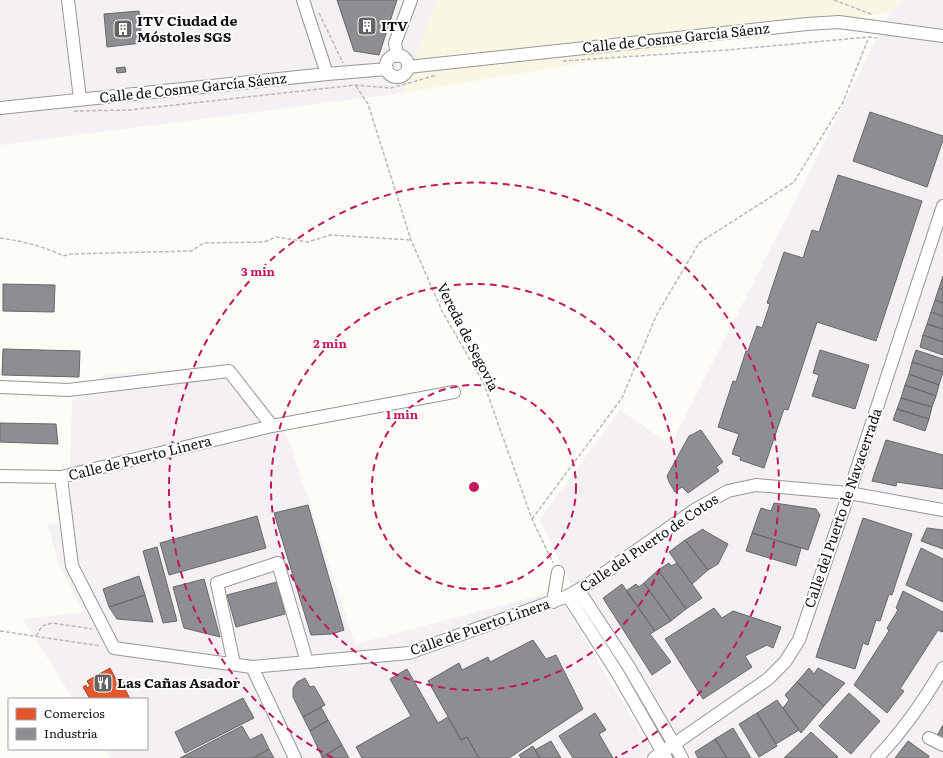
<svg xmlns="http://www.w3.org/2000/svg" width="943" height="758" font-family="Literata,serif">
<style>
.industrial{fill:#f5f0f3}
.farmland{fill:#f9f7e4}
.shops{fill:#e4572e;stroke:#a54225}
.industry{fill:#8d8d92;stroke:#68686b}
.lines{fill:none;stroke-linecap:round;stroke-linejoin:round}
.minor-casing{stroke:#979795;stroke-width:14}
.path{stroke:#b9b9b8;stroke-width:1.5;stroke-dasharray:4 2;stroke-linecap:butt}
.minor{stroke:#fffffe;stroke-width:12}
.ring{fill:none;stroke:#c2185b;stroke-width:2;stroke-dasharray:7 5}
.labels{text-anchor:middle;stroke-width:4;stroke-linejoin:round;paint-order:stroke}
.poi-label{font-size:14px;font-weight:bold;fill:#111;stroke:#fff;text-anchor:start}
.street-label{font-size:14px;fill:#111;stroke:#fff}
.centre{fill:#c2185b;stroke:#fff;stroke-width:2}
.ring-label{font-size:12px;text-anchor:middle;font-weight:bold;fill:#c2185b;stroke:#fff;stroke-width:4;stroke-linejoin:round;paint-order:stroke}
</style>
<rect width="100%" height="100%" fill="#fdfcf7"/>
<!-- industrial -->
<path class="industrial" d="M 0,0 L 437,0 L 402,93 L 0,145 Z
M 903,0 L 943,0 L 943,758 L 669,758 L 577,596 L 539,520 L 620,410 L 671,445 L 890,12 Z
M 235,365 L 287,434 L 355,644 L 556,591 L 642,735 L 653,758 L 111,758 L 105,749 L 147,749 L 147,699 L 73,699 L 23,619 L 84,612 L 60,566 L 47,523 L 72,525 L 70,469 L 72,401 L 106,374 Z"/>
<!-- farmland -->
<path class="farmland" d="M 437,0 L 903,0 L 890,12 L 402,93 Z"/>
<!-- shops -->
<path class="shops" d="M 110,668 L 119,685 L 125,682 L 127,687 L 125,689 L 130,699 L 90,699 L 83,687 L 86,685 L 87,688 L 90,686 L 87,681 Z"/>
<!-- industry -->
<path class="industry" d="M 337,0 L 397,0 L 379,55 L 354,51 Z
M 139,11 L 142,43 L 107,47 L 104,14 Z
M 125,67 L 126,72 L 117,73 L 116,68 Z
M 870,112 L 943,136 L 943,140 L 927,187 L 853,161 Z
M 838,175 L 922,201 L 876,341 L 817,322 L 788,410 L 784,409 L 764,468 L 740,460 L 741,457 L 732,454 L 739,434 L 718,427 L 733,381 L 736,382 L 746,351 L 748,351 L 757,326 L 762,328 L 770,304 L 767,303 L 784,252 L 803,258 L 812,230 L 819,232 Z
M 943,276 L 943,290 L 939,288 Z
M 3,284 L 55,285 L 54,312 L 3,311 Z
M 939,288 L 943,290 L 943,303 L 935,300 Z
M 935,300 L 943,303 L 943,316 L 931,312 Z
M 931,312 L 943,316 L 943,329 L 927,324 Z
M 927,324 L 943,329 L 943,342 L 923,335 Z
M 923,335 L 943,342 L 943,355 L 920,347 Z
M 3,349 L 80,351 L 79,377 L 2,375 Z
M 820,350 L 869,365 L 855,409 L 812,396 L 819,375 L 813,373 Z
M 916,350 L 943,359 L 943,372 L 912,362 Z
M 912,362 L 943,372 L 939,385 L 909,374 Z
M 909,374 L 939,385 L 936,396 L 905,385 Z
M 905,385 L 936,396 L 932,407 L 901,398 Z
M 901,398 L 932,407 L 929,419 L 897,409 Z
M 897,409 L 929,419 L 925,431 L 893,420 Z
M 0,423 L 56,424 L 58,444 L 0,442 Z
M 701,430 L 723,462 L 716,467 L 719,471 L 688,493 L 682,487 L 675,492 L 669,482 L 667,476 L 689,436 Z
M 886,440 L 943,455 L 943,489 L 897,482 L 896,486 L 872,481 Z
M 774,503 L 816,509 L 820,515 L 808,550 L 752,533 L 761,508 L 771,511 Z
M 308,505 L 344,630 L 332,634 L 311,635 L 274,513 Z
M 257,516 L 266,548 L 169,575 L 160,543 Z
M 863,518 L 912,534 L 892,595 L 889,594 L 880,621 L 876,620 L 868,645 L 863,643 L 855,669 L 816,657 Z
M 927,528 L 943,530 L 943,549 L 921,541 Z
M 703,529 L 705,531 L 728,544 L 718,564 L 708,570 L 685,540 Z
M 752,533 L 801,548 L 796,566 L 746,551 Z
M 685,540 L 708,570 L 692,584 L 669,552 Z
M 157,547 L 177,621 L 163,623 L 143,551 Z
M 921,548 L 943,559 L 943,602 L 906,585 Z
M 669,563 L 671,566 L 677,563 L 702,598 L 686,609 L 658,570 Z
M 658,570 L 686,609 L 671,621 L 644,583 Z
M 139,576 L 145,595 L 109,607 L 103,589 Z
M 204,579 L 220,637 L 184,628 L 173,587 Z
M 277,582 L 285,614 L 236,627 L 227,595 Z
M 644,583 L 671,621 L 655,631 L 626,591 L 636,584 L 639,587 Z
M 622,584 L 655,631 L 650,634 L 671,662 L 652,675 L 603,598 Z
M 903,591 L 943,612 L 943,631 L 942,632 L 938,630 L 900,689 L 904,691 L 887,713 L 854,685 L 889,631 L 887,628 L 898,610 L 896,608 Z
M 145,595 L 153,622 L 117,619 L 109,607 Z
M 714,608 L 722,618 L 733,611 L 781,627 L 773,648 L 767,645 L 745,656 L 752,667 L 703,699 L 665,639 Z
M 533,640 L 546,659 L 556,655 L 583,709 L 509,758 L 479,758 L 467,737 L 461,740 L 428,681 L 459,663 L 462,670 L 488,657 L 490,662 Z
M 809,668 L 814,674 L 818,668 L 845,683 L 824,706 L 797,682 Z
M 407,669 L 438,723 L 448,717 L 461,740 L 467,737 L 479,758 L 362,758 L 356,747 L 411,716 L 390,679 Z
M 305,678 L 310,687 L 314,686 L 325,705 L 303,717 L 293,697 L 293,688 L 297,682 Z
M 797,682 L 824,706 L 801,733 L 783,708 L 789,700 L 785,695 Z
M 849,693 L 880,721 L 851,754 L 819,726 Z
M 243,698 L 254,718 L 185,753 L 175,732 Z
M 777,700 L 799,730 L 776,744 L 757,713 Z
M 321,707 L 328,720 L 310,731 L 303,717 Z
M 595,713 L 606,730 L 599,734 L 613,758 L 573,758 L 559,736 Z
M 757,713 L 777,746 L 759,757 L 739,724 Z
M 328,720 L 342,745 L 322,757 L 310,731 Z
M 943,725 L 943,743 L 935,739 Z
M 242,726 L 250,740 L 262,734 L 269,749 L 253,758 L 180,758 Z
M 733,728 L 751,758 L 727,758 L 715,739 Z
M 811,732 L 838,757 L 836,758 L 784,758 Z
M 715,739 L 727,758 L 698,758 L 695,752 Z
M 551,741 L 561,758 L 540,758 L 535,750 Z
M 908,741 L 929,756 L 928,758 L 895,758 Z
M 342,745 L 349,758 L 322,758 L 322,757 Z
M 533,746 L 540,758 L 521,758 L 519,755 Z
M 269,749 L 274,758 L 253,758 Z"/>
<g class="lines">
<!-- minor casing -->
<g class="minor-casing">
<path id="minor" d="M 68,0 L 80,99
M 303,0 L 327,74
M386 66a11 11 0 1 1 22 0a11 11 0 1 1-22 0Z
M 397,56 L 395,43 L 411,0
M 408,67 L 807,24 L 839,22 L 943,36
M 0,108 L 327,74 L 387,69
M 0,387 L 68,390 L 229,371 L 272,426
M 454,392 L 272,426 L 61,477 L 72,566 L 114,648 L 252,667 L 409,653 L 568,596 L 590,583 L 696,509 L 728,491 L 756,485 L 849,493 L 943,510
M 0,476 L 61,477
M 579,591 L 629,667 L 682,758
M 568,596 L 618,674 L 666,758
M 553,602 L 558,572
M 234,664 L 217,583 L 278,563 L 307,662
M 252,667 L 295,758
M 929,738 L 943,745
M 654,758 L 768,679 L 785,662 L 799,640 L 849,493 L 943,206
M 877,758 C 901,733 925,699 943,668"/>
</g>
<!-- path -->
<path class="path" d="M 834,0 L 871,14 L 871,16
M 319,13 L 343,63
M 563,61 L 727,50 L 869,37 L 877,38
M 356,86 L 368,104 L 411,240 L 442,311 L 484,384 L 532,519 L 553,563
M 74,111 L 129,110 L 356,85 L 391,88 L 437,75
M 0,238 C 21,241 44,246 63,256 L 71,254 L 191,251 L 204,243 L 264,242 L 276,237 L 308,242 L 330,235 L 411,240
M 532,519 L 622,398 L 656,316 L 699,243 L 794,182 L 843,102 L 869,37
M 0,631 L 101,646
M 36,636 L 42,626 L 52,623 L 92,629"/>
<!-- minor -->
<use href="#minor" class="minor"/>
</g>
<!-- distance rings -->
<g class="ring">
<circle cx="474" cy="487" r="102"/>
<circle cx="474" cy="487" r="203"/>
<path d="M333 758A305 305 0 1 1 615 758"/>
</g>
<!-- icons -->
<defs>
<g id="building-square" transform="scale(1)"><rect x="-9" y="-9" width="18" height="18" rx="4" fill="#646362" stroke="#fff"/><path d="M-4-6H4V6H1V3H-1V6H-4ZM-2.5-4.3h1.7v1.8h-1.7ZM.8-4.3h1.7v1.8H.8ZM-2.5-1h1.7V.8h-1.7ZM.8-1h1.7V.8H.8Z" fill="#fff"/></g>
<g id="restaurant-square" transform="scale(1)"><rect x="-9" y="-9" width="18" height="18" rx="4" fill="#646362" stroke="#fff"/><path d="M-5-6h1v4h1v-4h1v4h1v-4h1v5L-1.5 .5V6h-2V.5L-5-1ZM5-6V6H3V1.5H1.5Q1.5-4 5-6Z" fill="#fff"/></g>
</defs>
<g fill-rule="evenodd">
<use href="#building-square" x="367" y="26"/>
<use href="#building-square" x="123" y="29"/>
<use href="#restaurant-square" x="103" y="683"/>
</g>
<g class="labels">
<!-- poi labels -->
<g class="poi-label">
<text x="137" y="26">ITV Ciudad de<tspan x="137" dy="16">Móstoles SGS</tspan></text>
<text x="381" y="31">ITV</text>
<text x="117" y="688">Las Cañas Asador</text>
</g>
<!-- street labels -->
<g class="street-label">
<text transform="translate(676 38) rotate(-6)" y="5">Calle de Cosme García Sáenz</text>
<text transform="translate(193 88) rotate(-6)" y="5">Calle de Cosme García Sáenz</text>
<text transform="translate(468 337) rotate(63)" y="5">Vereda de Segovia</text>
<text transform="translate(140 458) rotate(-14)" y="5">Calle de Puerto Linera</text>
<text transform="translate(843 508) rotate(-71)" y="5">Calle del Puerto de Navacerrada</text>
<text transform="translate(649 543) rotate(-34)" y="5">Calle del Puerto de Cotos</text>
<text transform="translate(480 627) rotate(-19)" y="5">Calle de Puerto Linera</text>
</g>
</g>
<circle cx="474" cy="487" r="6" class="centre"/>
<g class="ring-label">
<text x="258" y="276">3 min</text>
<text x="330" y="348">2 min</text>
<text x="402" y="419">1 min</text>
</g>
<!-- legend -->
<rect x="8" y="698" width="140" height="52" fill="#ffffff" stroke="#a0a0a0"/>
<rect x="16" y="708" width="20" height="12" fill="#e4572e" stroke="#a0a0a0"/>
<text x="44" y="718" font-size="12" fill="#111111">Comercios</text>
<rect x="16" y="728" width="20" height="12" fill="#8d8d92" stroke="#a0a0a0"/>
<text x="44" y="738" font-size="12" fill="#111111">Industria</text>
</svg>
